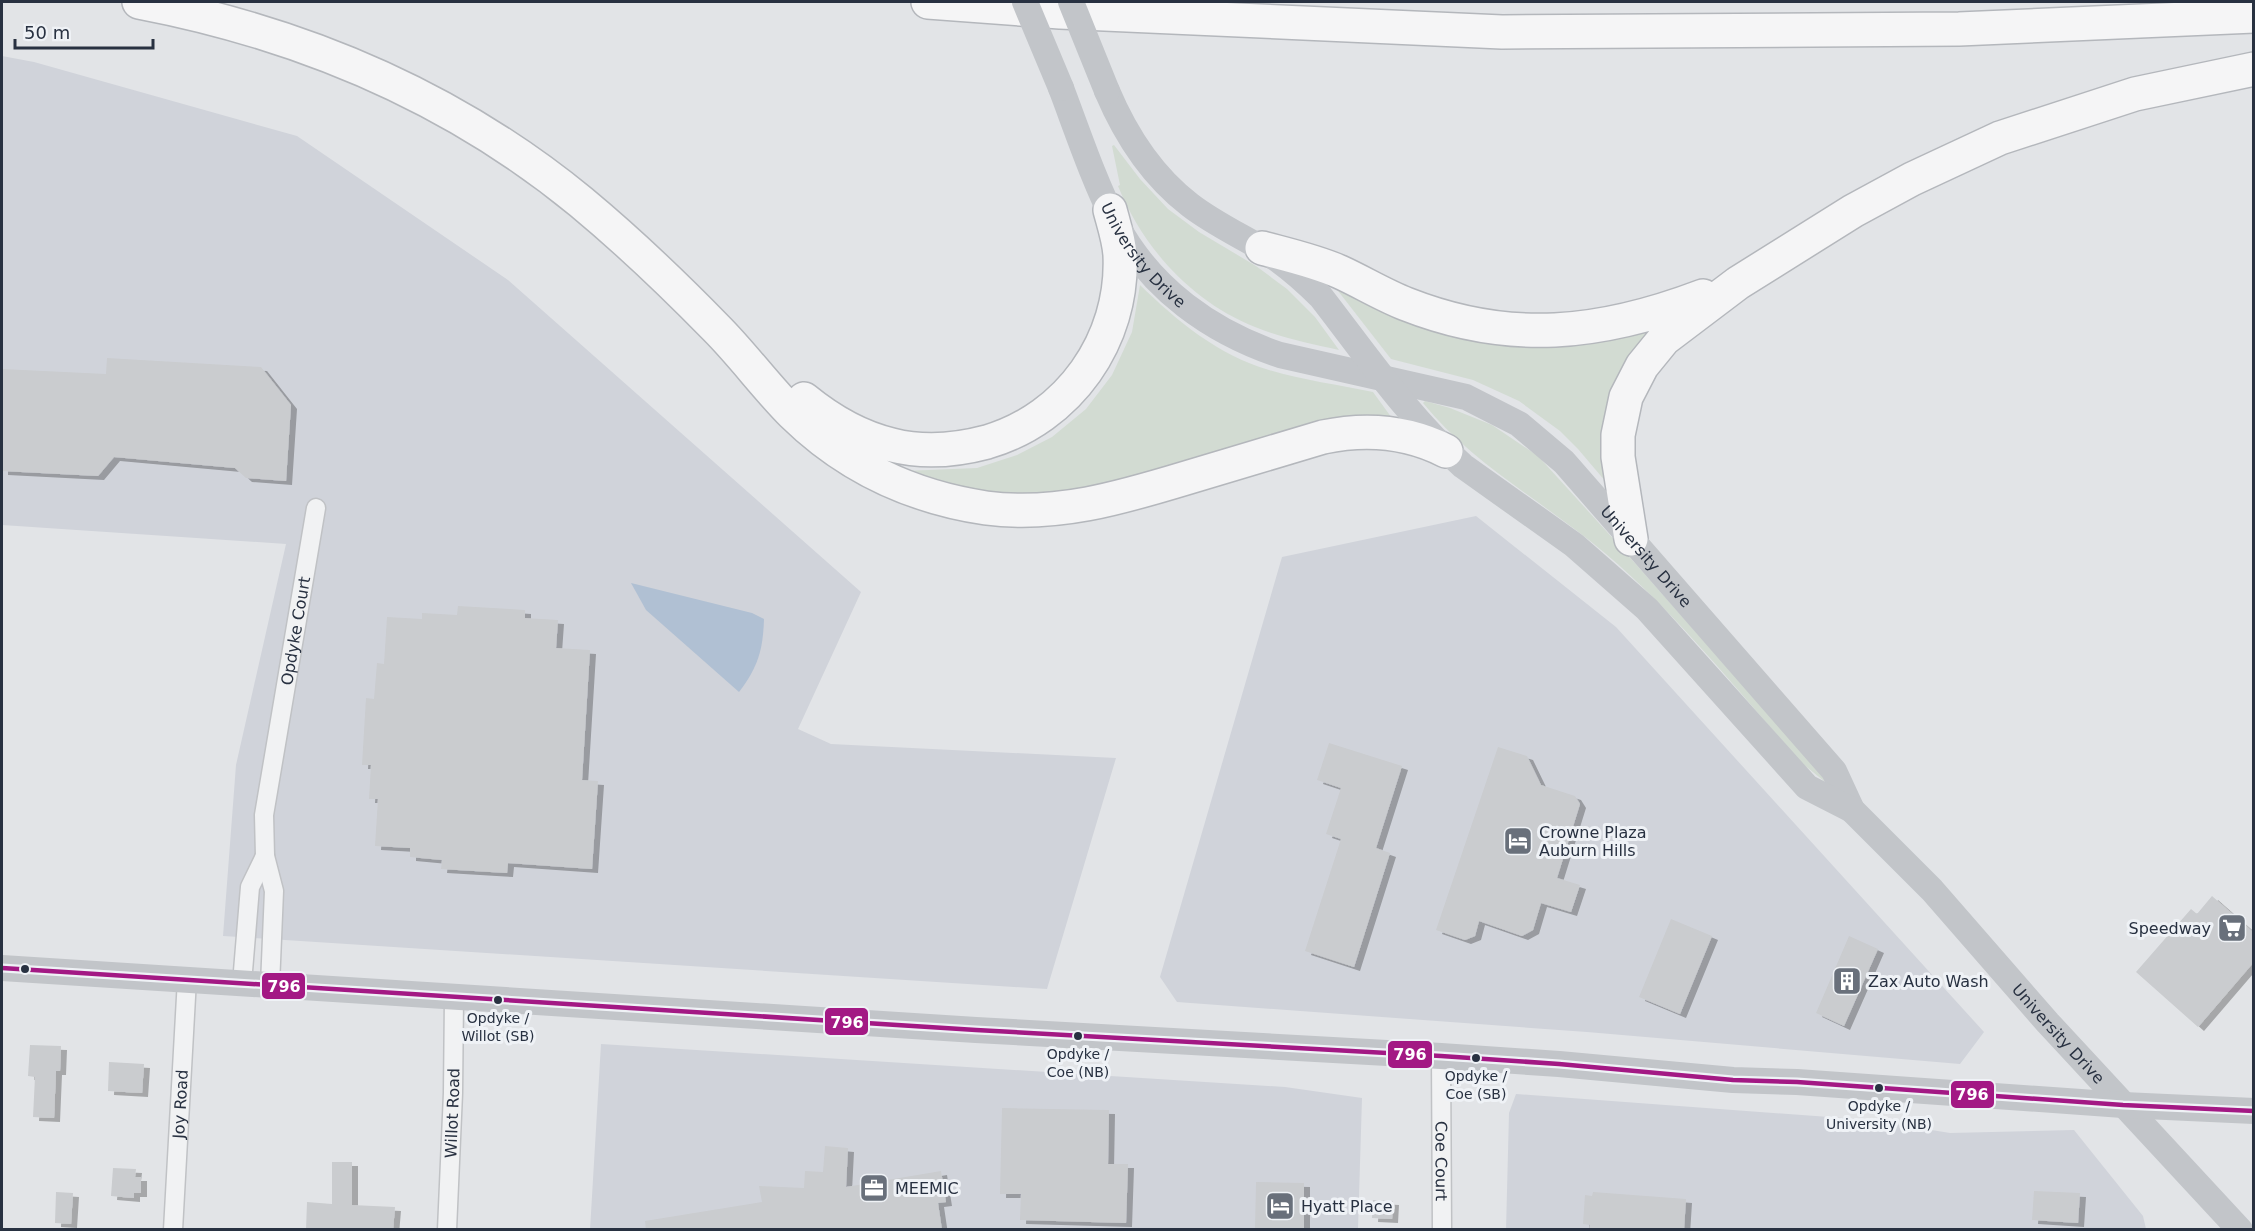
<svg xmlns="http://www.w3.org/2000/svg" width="2255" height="1231" font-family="'DejaVu Sans',sans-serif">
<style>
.built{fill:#d0d3da}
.green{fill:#d2dbd2}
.water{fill:#b0c0d3}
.building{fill:#cacccf;filter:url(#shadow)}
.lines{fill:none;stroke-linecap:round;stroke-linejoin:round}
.street-casing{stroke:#c0c2c5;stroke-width:21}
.highway-casing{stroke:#b4b7bc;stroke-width:36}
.street{stroke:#f1f2f3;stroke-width:18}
.secondary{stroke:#c2c5c9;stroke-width:26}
.highway{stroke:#f5f5f6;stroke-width:33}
.secondary-bridge{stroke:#c2c5c9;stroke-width:26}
.bus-1-casing{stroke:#eff2f6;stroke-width:9}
.bus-1{stroke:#a31984;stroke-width:4.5}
.bus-dot{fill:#283141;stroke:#eff2f6;stroke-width:2}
.labels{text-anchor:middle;stroke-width:6;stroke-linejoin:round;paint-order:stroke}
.bus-label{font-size:14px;fill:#283141;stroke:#eff2f6}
.street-label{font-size:16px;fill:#283141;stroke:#eff2f6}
.poi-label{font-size:16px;fill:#283141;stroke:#eff2f6;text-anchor:start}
.line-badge{stroke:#eff2f6;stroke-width:2}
.badge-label{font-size:16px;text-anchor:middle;font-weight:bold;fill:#fff}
</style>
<defs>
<filter id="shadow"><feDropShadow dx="6" dy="4" stdDeviation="0" flood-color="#0004"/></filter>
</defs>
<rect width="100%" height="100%" fill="#e2e4e7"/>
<!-- built -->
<path class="built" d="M 2,56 L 34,62 L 297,136 L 508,280 L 861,592 L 798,729 L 831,744 L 1116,758 L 1047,989 L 223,936 L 236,765 L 286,544 L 2,525 Z
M 1476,516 L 1616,627 L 1984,1032 L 1960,1064 L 1587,1032 L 1177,1002 L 1160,977 L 1282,557 Z
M 601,1044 L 1285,1087 L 1362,1098 L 1358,1229 L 590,1230 Z
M 1516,1094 L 1870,1120 L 1950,1133 L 2074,1130 L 2143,1216 L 2146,1229 L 1506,1230 L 1509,1113 Z"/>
<!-- green -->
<path class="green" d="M 1114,145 L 1140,179 L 1168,209 L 1199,232 L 1256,266 L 1287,289 L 1315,317 L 1339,350 C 1311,344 1282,338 1255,327 C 1192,302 1143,248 1118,186 L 1120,185 L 1112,146 Z
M 1140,285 C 1177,321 1218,355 1269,370 C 1302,380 1339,385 1373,392 L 1394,421 L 1087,496 L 1000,500 L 904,471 L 977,468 L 1017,455 L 1052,437 L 1086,409 L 1112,375 L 1132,332 Z
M 1335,287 L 1373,304 L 1648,329 L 1652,335 L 1606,482 L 1578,449 L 1560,431 L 1519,401 L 1473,380 L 1391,359 Z
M 1425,401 L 1450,408 L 1492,425 L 1538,456 L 1618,544 L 1825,778 L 1824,781 L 1803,764 C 1739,693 1679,616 1606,554 C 1546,503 1473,465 1423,403 Z"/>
<!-- water -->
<path class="water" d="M 631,583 L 752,613 L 764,619 C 763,650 758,667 739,692 L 646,610 Z"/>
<!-- building -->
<path class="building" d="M 107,358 L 261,367 L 291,405 L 286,481 L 246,478 L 235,468 L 114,457 L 98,476 L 2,471 L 2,369 L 106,374 Z
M 458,606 L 525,610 L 525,618 L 558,620 L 556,648 L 590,650 L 582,780 L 598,781 L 592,869 L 508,863 L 507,873 L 441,869 L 442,860 L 410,857 L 410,848 L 375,846 L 378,799 L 369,799 L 371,765 L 362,765 L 366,698 L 374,699 L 377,663 L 384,664 L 387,617 L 422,619 L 422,613 L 457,615 Z
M 1329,743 L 1402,766 L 1376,848 L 1390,853 L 1354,967 L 1305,951 L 1341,839 L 1326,834 L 1341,788 L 1317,780 Z
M 1498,747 L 1527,756 L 1541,785 L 1575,796 L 1580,804 L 1557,878 L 1580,885 L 1571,912 L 1541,903 L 1533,930 L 1522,936 L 1479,921 L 1475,936 L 1465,940 L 1436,930 Z
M 2212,896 L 2253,932 L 2253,963 L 2198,1027 L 2136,972 L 2191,909 L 2197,914 Z
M 1671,919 L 1712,936 L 1680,1014 L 1639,997 Z
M 1849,936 L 1878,949 L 1844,1026 L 1816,1013 Z
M 30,1045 L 61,1046 L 60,1071 L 56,1071 L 54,1118 L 33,1117 L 35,1077 L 28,1076 Z
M 109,1062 L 144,1064 L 142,1093 L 108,1091 Z
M 1002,1108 L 1109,1110 L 1108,1164 L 1128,1164 L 1126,1223 L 1020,1220 L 1021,1194 L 1000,1194 Z
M 825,1146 L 848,1148 L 846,1187 L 941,1171 L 946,1202 L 938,1203 L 942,1230 L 646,1230 L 645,1221 L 762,1202 L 759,1186 L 804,1188 L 805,1171 L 823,1172 Z
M 332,1162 L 352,1162 L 352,1205 L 395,1207 L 393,1230 L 306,1230 L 307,1202 L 332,1204 Z
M 113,1168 L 136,1169 L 135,1177 L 141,1177 L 141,1193 L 134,1193 L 134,1198 L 111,1196 Z
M 1256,1182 L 1304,1183 L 1304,1230 L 1255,1230 Z
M 2034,1191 L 2080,1193 L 2078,1223 L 2032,1220 Z
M 56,1192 L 73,1193 L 71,1224 L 55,1223 Z
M 1593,1192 L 1686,1199 L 1684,1230 L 1589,1230 L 1590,1225 L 1583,1224 L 1585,1195 L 1592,1196 Z
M 1373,1200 L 1393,1201 L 1392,1219 L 1372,1218 Z"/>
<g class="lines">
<!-- street casing -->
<g class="street-casing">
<g id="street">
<path d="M 242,983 L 250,887 L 265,856"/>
<path id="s1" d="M 270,985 L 274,891 L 265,856 L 264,815 L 316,508"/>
<path id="s2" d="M 1441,1056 L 1442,1230"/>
<path id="s3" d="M 173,1230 L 187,979"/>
<path id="s4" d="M 447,1230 L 453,1093 L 454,997"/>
</g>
</g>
<!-- highway casing -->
<g class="highway-casing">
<path id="highway" d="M 139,2 C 301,33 453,97 581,202 C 628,241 673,284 716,328 C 743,355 766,387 793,414 C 846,466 912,497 986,508 C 1056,517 1120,498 1186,478 C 1232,464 1277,451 1323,437 C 1366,428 1407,431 1446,451
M 928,2 L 1060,12 L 1502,32 L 1959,29 L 2254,16
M 1262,248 C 1288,255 1315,261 1340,272 C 1362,282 1383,295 1406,304 C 1510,345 1600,335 1703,296
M 804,399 C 831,421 858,437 892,445 C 923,453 957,450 987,442 C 1069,418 1124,340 1120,255 C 1119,240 1114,225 1110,210
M 1631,539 L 1618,457 L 1618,435 L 1626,397 L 1642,366 L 1664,339 L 1738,283 L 1853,211 L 1912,179 L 2000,138 L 2135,94 L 2254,69"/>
</g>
<!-- street -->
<use href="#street" class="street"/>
<!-- secondary -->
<g class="secondary">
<path id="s5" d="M 1061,88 C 1078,133 1094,181 1116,224 C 1151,289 1211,332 1280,355 L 1466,397 L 1519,424 L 1564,462 L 1834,771 L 1852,810"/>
<path id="s6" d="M 1107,91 C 1126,136 1151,175 1190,205 C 1212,222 1237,234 1261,248 C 1283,262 1303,279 1321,297 C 1366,355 1408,417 1463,466 L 1574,545 L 1647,609 L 1807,787 L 1852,810 L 1932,890 L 2048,1023 L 2240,1230"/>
<path d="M 2,968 L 976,1030 L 1441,1056 L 1559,1064 L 1733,1080 L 1797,1082 L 2123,1105 L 2254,1111"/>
</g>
<!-- highway -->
<use href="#highway" class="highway"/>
<!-- secondary-bridge -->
<path class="secondary-bridge" d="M 1025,2 L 1061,88
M 1071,2 L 1107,91"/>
<!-- bus-1 casing -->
<g class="bus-1-casing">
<path id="bus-1" d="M 2,968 L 976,1030 L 1441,1056 L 1559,1064 L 1733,1080 L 1797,1082 L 2123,1105 L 2254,1111"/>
</g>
<!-- bus-1 -->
<use href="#bus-1" class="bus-1"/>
</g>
<!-- icons -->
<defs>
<g id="hotel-square" transform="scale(1.5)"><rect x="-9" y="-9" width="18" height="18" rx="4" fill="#69707b" stroke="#eff2f6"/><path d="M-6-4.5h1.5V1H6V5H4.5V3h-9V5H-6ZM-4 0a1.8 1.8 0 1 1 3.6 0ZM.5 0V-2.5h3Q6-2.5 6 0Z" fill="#fff"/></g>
<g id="supermarket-square" transform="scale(1.5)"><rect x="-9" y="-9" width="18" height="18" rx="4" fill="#69707b" stroke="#eff2f6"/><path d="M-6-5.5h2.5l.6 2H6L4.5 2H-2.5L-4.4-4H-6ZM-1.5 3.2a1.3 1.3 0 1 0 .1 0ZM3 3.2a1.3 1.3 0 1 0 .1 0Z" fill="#fff"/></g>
<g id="building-square" transform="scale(1.5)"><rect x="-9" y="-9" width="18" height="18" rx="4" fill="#69707b" stroke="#eff2f6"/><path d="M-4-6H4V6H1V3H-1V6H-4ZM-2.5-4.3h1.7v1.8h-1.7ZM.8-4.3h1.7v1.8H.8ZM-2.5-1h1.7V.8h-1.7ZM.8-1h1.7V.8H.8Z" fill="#fff"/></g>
<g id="office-square" transform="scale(1.5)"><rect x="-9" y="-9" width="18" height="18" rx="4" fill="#69707b" stroke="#eff2f6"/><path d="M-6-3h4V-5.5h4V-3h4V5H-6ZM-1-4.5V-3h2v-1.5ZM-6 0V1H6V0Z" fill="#fff"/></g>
</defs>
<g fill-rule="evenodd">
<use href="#hotel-square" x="1518" y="841"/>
<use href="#supermarket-square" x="2232" y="928"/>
<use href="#building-square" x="1847" y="981"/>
<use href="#office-square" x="874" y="1188"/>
<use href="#hotel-square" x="1280" y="1206"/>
</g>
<!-- markers -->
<g class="bus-dot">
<circle cx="25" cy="969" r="5"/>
<circle cx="498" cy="1000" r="5"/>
<circle cx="1078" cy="1036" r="5"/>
<circle cx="1476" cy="1058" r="5"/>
<circle cx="1879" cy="1088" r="5"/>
</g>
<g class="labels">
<!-- bus labels -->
<g class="bus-label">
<text x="498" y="1023">Opdyke /<tspan x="498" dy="18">Willot (SB)</tspan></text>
<text x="1078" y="1059">Opdyke /<tspan x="1078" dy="18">Coe (NB)</tspan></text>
<text x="1476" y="1081">Opdyke /<tspan x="1476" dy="18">Coe (SB)</tspan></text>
<text x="1879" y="1111">Opdyke /<tspan x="1879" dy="18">University (NB)</tspan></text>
</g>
<!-- street labels -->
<g class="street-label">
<text dy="6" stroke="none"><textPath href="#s5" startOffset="188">University Drive</textPath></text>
<text dy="6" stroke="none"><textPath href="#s5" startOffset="796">University Drive</textPath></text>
<text dy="6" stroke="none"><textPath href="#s1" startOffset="358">Opdyke Court</textPath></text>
<text dy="6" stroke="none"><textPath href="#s6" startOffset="1352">University Drive</textPath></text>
<text dy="6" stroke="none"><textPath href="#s3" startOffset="126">Joy Road</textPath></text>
<text dy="6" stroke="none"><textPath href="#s4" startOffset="117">Willot Road</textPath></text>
<text dy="6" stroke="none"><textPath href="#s2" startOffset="105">Coe Court</textPath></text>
</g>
<!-- poi labels -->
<g class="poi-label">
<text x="1539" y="838">Crowne Plaza<tspan x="1539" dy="18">Auburn Hills</tspan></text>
<text x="2211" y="934" text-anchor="end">Speedway</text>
<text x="1868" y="987">Zax Auto Wash</text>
<text x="895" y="1194">MEEMIC</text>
<text x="1301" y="1212">Hyatt Place</text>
</g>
</g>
<g class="line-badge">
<rect x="261" y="972" width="45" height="28" rx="6" fill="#a31984"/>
<rect x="824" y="1007" width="45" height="29" rx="6" fill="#a31984"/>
<rect x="1387" y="1040" width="46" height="29" rx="6" fill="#a31984"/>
<rect x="1950" y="1080" width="45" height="29" rx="6" fill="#a31984"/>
</g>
<g class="badge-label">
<text x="284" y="992">796</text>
<text x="847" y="1028">796</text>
<text x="1410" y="1060">796</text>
<text x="1972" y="1100">796</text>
</g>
<!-- border -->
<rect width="2255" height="1231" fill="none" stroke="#283141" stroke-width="6"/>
<!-- scale -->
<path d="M15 39v9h138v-9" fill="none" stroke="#283141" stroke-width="3"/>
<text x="24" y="39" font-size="18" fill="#283141" stroke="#eff2f6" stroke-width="4.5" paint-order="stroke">50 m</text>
</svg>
